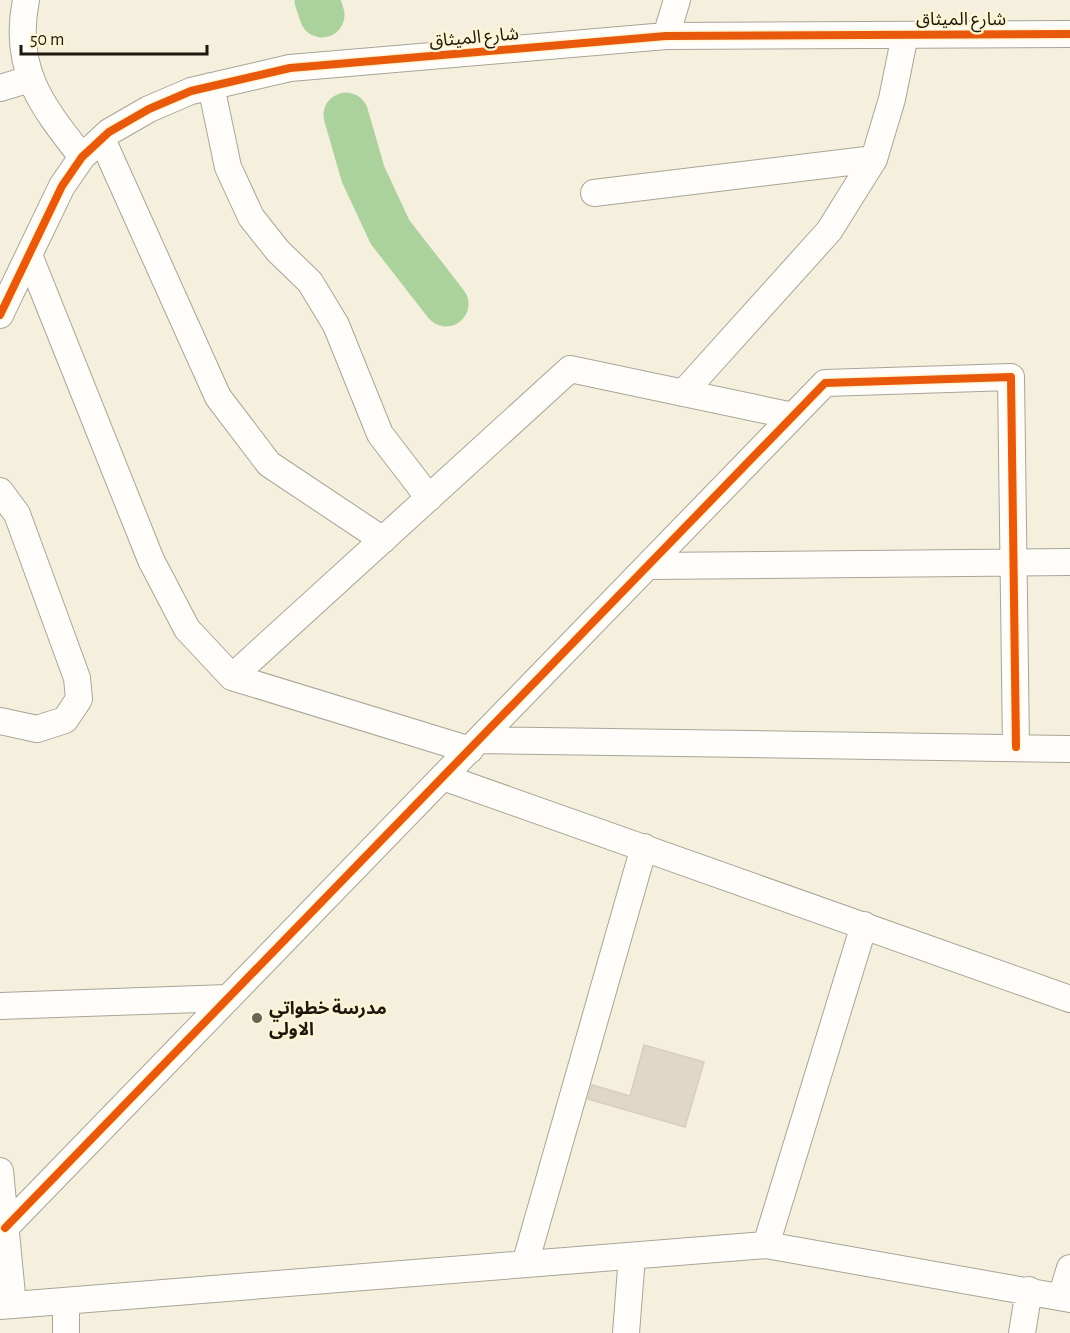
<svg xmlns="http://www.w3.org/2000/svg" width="1070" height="1333" font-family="'Alegreya Sans','Noto Sans Arabic',sans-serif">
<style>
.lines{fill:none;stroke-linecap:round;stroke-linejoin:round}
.river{stroke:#abd19c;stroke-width:45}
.building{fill:#e0d7c7;stroke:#d5cec1;stroke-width:1.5}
.minor-casing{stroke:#a8a497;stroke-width:28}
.minor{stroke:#fefdfa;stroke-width:26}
.cycleway-casing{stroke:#fef5d5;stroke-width:11}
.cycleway{stroke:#e8590c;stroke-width:8}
.poi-dot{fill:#686456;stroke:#fef5d5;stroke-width:2}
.labels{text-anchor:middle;stroke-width:4.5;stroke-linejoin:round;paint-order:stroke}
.street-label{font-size:18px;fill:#1c180d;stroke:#fef5d5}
.poi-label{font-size:18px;font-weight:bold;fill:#1c180d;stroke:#fef5d5;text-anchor:start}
</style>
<rect width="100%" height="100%" fill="#f5f0de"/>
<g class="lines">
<!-- river -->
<path class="river" d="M 317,0 L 322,15
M 346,115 L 363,174 L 390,232 L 446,304"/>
</g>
<!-- building -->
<path class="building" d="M 644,1045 L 704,1062 L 685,1127 L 588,1099 L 592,1085 L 630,1096 Z"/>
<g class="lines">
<!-- minor casing -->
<g class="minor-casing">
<path id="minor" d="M 26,0 C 12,69 42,106 82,157
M 666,36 L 677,0
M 211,86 L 228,167 L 251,217 L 278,251 L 310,282 L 336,325 L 380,434 L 429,498
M 0,88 L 30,79
M 102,139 L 218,397 L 269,464 L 383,540
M 594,193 L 874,159
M 29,255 L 151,560 L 187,629 L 232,677
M 0,315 L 62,186 L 82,157 L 109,132 L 149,109 L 191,91 L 290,68 L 666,36 L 1070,34
M 683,393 L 829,231 L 874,159 L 892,99 L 905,35
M 0,491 L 17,514 L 77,678 L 79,699 L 65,720 L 37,729 L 0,721
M 648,566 L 1070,562
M 479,740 L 1070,749
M 470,750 L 232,677 L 570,369 L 793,416
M 443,777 L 1070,999
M 0,1006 L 228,998
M 0,1171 L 13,1305
M 5,1228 L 825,383 L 1011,377 L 1016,747
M 766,1245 L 864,925
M 525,1264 L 644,847
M 1061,1297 L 1070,1268
M 0,1306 L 766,1245 L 1070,1299
M 66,1333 L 66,1301
M 626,1333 L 632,1256
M 1022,1333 L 1029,1290"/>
</g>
<!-- minor -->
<use href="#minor" class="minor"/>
<!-- cycleway casing -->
<g class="cycleway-casing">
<path id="cycleway" d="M 0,315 L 62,186 L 82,157 L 109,132 L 149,109 L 191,91 L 290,68 L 666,36 L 1070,34
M 5,1228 L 825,383 L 1011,377 L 1016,747"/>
</g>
<!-- cycleway -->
<use href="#cycleway" class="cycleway"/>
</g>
<!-- markers -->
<circle class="poi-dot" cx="257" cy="1018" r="6"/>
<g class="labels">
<!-- street labels -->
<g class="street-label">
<text x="961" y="25">شارع الميثاق</text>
<text transform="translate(474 37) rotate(-5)" y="6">شارع الميثاق</text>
</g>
<!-- poi labels -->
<g class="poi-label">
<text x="269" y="1014">مدرسة خطواتي<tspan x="269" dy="21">الاولى</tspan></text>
</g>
</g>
<!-- scale -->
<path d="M21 45v9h186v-9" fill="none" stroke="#1c180d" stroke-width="3"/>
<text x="30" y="45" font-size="18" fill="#1c180d" stroke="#fef5d5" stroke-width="4.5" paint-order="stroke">50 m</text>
</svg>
